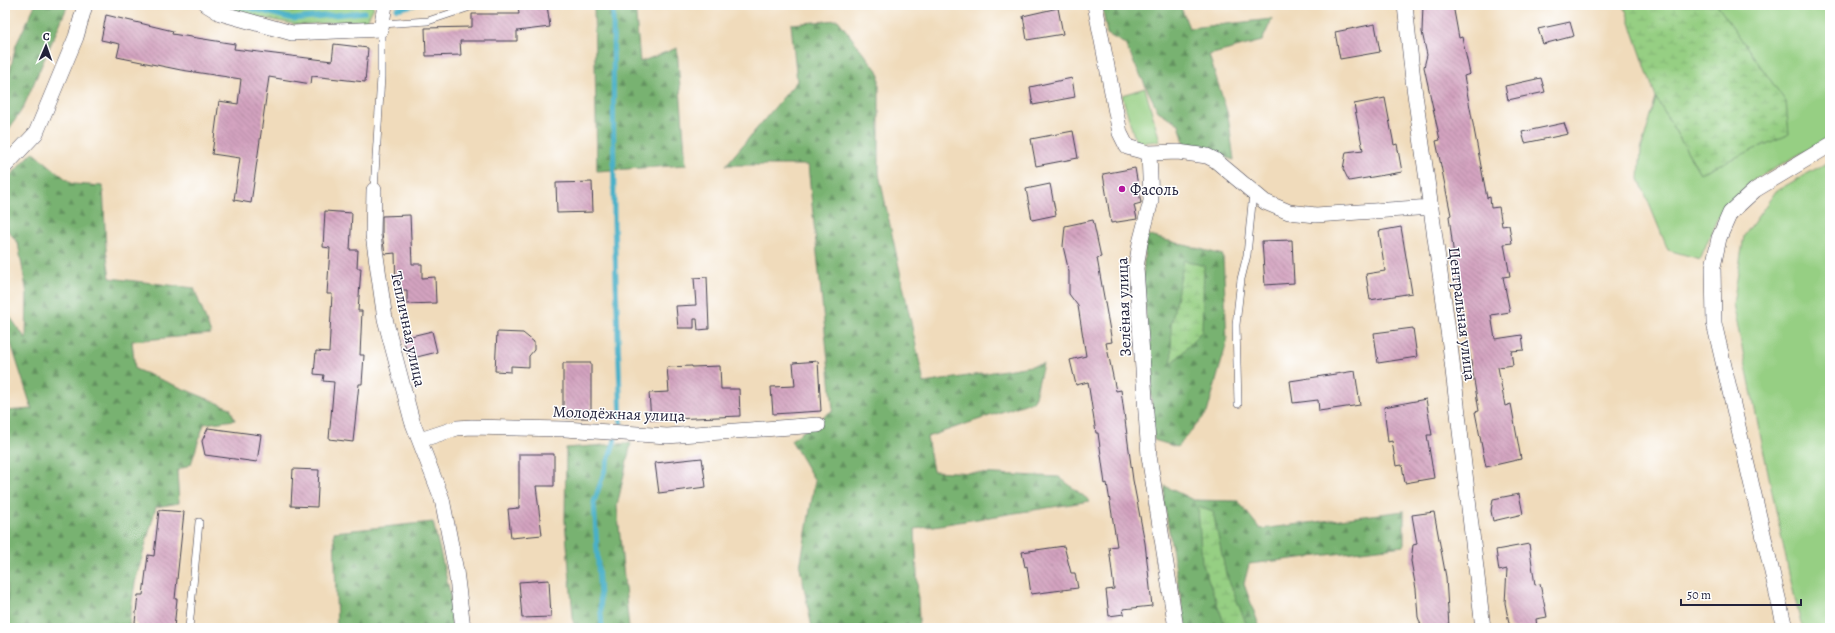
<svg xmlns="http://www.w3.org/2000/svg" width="1835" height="633" font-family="Alegreya,serif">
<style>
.green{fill:#96cf83;stroke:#5c785f}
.forest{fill:url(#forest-firs);stroke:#4d6a56}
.wetland{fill:url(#wetland-marsh);stroke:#5c785f}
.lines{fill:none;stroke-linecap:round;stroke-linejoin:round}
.stream{stroke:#49b0c8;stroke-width:5}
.building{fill:url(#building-back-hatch)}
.service-casing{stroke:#413e4e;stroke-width:8}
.minor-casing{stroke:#413e4e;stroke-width:16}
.service{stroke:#fff;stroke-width:7}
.minor{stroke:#fff;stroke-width:15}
.poi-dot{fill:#b5179e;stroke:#fff;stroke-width:1.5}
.labels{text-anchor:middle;stroke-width:3;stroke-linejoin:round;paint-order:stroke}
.poi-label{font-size:16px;fill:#22223b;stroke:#fff;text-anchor:start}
.street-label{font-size:16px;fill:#22223b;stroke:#fff}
</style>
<defs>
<pattern id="forest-firs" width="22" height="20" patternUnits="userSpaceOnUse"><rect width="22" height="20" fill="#78b271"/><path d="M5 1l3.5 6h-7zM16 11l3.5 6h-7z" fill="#62905e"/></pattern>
<pattern id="wetland-marsh" width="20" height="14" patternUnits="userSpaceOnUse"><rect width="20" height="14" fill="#96cf83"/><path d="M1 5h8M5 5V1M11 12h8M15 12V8" fill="none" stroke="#81b172"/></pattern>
<pattern id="building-back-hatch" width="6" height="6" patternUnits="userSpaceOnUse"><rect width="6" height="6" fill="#d3a3bf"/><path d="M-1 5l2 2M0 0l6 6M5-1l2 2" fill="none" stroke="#ab849c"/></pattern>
</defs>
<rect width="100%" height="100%" fill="#fff"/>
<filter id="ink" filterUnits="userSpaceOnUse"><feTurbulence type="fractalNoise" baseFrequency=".025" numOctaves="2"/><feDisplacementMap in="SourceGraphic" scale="8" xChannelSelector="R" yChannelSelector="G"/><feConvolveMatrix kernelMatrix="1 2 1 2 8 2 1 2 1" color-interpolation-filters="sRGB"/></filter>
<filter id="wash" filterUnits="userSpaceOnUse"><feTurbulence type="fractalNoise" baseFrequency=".012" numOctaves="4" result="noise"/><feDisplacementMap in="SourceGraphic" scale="16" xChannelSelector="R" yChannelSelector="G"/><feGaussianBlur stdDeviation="0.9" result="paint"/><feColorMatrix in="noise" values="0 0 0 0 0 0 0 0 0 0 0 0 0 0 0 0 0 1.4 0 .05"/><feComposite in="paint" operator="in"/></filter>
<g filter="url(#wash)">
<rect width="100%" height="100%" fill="#f0dbbb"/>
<!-- green -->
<path class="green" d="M 221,5 L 272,5 L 292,12 L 347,5 L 371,5 L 374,7 L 367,20 L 298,25 L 253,16 Z
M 1717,5 L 1830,5 L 1830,137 L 1752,181 L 1717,219 L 1700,259 L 1668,250 L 1639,179 L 1641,150 L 1656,98 L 1700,173 L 1718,8 Z
M 1145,88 L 1160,141 L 1136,143 L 1122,95 Z
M 1830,161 L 1830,628 L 1806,628 L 1801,624 L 1789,573 L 1733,304 L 1744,236 L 1776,191 Z"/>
<!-- forest -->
<path class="forest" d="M 35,5 L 68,5 L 23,108 L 5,135 L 5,93 L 16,45 Z
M 594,5 L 635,5 L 640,62 L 677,48 L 686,165 L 597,171 Z
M 1102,5 L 1180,5 L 1189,28 L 1272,19 L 1262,41 L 1209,55 L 1228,115 L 1234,160 L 1185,146 L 1179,124 L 1158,111 L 1125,44 L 1107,34 Z
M 838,20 L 879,73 L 879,174 L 924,383 L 1043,364 L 1034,401 L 927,437 L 933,471 L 1059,477 L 1090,501 L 915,529 L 919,621 L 917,628 L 812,628 L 800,567 L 815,481 L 791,440 L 833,410 L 808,165 L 726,165 L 797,81 L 791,24 Z
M 33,152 L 72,184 L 103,186 L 106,249 L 110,278 L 194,288 L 211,334 L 132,341 L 135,369 L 230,408 L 235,420 L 204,424 L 191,464 L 177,471 L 179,503 L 156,507 L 135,583 L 129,623 L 132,628 L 5,628 L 5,624 L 8,623 L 7,584 L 5,582 L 5,411 L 32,409 L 5,325 L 5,310 L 26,339 L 27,294 L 18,243 L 5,227 L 5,181 Z
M 1146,235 L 1223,255 L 1227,342 L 1207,413 L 1177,447 L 1154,440 L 1143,275 Z
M 631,443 L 617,506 L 629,628 L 574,628 L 565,521 L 566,448 Z
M 1165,486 L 1193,500 L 1238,501 L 1260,529 L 1404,511 L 1404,546 L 1249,564 L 1244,584 L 1260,628 L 1186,628 L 1164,502 Z
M 433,522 L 450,593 L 452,628 L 337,628 L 334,532 Z"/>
<!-- wetland -->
<path class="wetland" d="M 1624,5 L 1717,5 L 1786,102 L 1789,134 L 1700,173 L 1656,98 Z
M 1184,260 L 1204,266 L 1202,331 L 1172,364 L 1171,325 Z
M 1198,507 L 1213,512 L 1226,574 L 1248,628 L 1226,628 L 1202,562 Z"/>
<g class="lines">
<!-- stream -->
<path class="stream" d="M 238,5 L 293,19 L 364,12
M 613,5 L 614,223 L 621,422
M 397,9 L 414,5
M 602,628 L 594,502 L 615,440"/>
</g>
<g id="blocks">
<!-- building -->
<path class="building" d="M 518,5 L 547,5 L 550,27 L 517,31 L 517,41 L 460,41 L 461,55 L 426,56 L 425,28 L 472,27 L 472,14 L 519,14 Z
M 1423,5 L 1453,5 L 1459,38 L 1462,37 L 1470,74 L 1464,76 L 1487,198 L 1490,197 L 1491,208 L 1499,207 L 1502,226 L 1509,225 L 1512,243 L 1504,244 L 1510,276 L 1503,277 L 1510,312 L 1491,315 L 1495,339 L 1522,335 L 1524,350 L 1511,351 L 1513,365 L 1498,367 L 1505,406 L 1511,404 L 1521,459 L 1486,467 L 1475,412 L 1479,411 L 1454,257 L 1449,216 L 1451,215 L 1436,141 L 1440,140 L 1424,67 L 1427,55 L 1422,32 Z
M 1058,8 L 1063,34 L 1027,40 L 1023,16 Z
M 106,15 L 173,31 L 172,34 L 235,44 L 234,49 L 332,61 L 334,44 L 368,48 L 365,82 L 312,76 L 311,84 L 269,77 L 251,203 L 234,200 L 240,158 L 212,154 L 219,101 L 238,104 L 241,79 L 181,70 L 117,57 L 120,44 L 101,40 Z
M 1570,22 L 1574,36 L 1543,44 L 1538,29 Z
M 1375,24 L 1380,52 L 1340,59 L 1335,32 Z
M 1072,78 L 1075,97 L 1033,105 L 1030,87 Z
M 1541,78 L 1545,92 L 1508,100 L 1505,86 Z
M 1385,98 L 1394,145 L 1397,144 L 1402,172 L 1349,181 L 1343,169 L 1346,152 L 1363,150 L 1354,104 Z
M 1564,123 L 1568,134 L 1525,143 L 1522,132 Z
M 1073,131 L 1078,158 L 1036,166 L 1031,139 Z
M 1135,168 L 1141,203 L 1134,205 L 1137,219 L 1111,223 L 1103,174 Z
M 592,182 L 593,212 L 557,213 L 556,183 Z
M 1050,184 L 1056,215 L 1032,220 L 1026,189 Z
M 325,211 L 352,213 L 350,250 L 358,250 L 357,268 L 361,268 L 358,311 L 362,311 L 360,355 L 364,355 L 362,384 L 359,384 L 353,442 L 329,439 L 334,382 L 323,381 L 324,375 L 314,374 L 316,351 L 329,352 L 332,294 L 327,294 L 330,248 L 323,247 Z
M 410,215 L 412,264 L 422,264 L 422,278 L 435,277 L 436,303 L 407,304 L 407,290 L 396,290 L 395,253 L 385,254 L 382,234 L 382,216 Z
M 1093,220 L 1101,257 L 1097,258 L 1112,342 L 1106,343 L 1116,391 L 1121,390 L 1133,480 L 1145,543 L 1152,606 L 1123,609 L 1124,614 L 1109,616 L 1106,590 L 1114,589 L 1109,547 L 1117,546 L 1107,483 L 1105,484 L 1098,433 L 1096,433 L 1088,382 L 1076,385 L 1070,360 L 1086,356 L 1078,306 L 1069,294 L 1069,272 L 1063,246 L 1065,226 Z
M 1401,227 L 1412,293 L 1370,300 L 1366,274 L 1385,271 L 1379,231 Z
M 1292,240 L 1294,283 L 1265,285 L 1262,241 Z
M 707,277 L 709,329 L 698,330 L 697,319 L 694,319 L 694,328 L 678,328 L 676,306 L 696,305 L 694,278 Z
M 1413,328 L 1417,357 L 1378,363 L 1374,333 Z
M 432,331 L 437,352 L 409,359 L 403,338 Z
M 497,332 L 523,333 L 534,342 L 534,350 L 529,356 L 529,367 L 511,366 L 511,372 L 495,371 Z
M 818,361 L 821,411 L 773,414 L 771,387 L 795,386 L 793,363 Z
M 563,363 L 591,363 L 591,418 L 563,418 Z
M 692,366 L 692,367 L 720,366 L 721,389 L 739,389 L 740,416 L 651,420 L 649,393 L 669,392 L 667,367 Z
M 1355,371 L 1360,405 L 1319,411 L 1318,400 L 1293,403 L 1290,381 Z
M 1426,399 L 1432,435 L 1427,435 L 1434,478 L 1405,483 L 1402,465 L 1396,466 L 1392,441 L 1388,442 L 1384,407 Z
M 208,428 L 261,435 L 257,462 L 205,455 L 202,441 Z
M 519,454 L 554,454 L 554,486 L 536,486 L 542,535 L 511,538 L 508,509 L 519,508 Z
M 702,458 L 706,487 L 659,493 L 655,463 Z
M 293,469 L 319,470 L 317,507 L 291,506 Z
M 1519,494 L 1523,514 L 1493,521 L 1491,511 L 1493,499 Z
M 159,510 L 184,512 L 175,599 L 177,599 L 174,628 L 140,628 L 135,622 L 138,595 L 143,595 L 148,555 L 154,556 Z
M 1434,512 L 1446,577 L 1449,627 L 1422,628 L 1418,617 L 1416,589 L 1411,561 L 1413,545 L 1417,544 L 1412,515 Z
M 1529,544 L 1535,585 L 1540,584 L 1547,617 L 1536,619 L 1537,628 L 1510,628 L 1505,603 L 1507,569 L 1499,571 L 1496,550 Z
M 1064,546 L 1071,573 L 1075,573 L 1078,588 L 1031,594 L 1027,566 L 1025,567 L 1022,552 Z
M 549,580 L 551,617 L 522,618 L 519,582 Z"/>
</g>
</g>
<g filter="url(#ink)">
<use href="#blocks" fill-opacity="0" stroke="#413e4e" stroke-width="1"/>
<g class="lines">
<!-- service casing -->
<g class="service-casing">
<path id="service" d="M 303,5 L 306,5
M 382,24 L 428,21 L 476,5
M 5,63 L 6,60
M 374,190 L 381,77 L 381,29
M 1238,404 L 1236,325 L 1241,279 L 1247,255 L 1253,193
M 189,628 L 199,522"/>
</g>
<!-- minor casing -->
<g class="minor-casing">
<path id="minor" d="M 207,5 L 220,13 L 292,33 L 381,29 L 385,5
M 1095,5 L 1120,133 L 1127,147 L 1149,153 L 1178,152 L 1207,156 L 1215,160 L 1265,202 L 1289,212 L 1316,215 L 1431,207
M 1405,5 L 1413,80 L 1450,345 L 1483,628
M 1149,153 L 1151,201 L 1140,243 L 1136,268 L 1149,456 L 1176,628
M 5,166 L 36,133 L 76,37 L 85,5
M 374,190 L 373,235 L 385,319 L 412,421 L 442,499 L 456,571 L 463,628
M 420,440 L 457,428 L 472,427 L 565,429 L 667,436 L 818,425
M 1785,628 L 1714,323 L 1713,267 L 1719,238 L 1730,213 L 1755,190 L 1830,145"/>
</g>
<!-- service -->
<use href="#service" class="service"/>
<!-- minor -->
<use href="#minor" class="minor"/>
</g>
</g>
<!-- markers -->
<circle class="poi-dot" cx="1122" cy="189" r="4"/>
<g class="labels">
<!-- poi labels -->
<g class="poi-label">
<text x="1130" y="195">Фасоль</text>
</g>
<!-- street labels -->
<g class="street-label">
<text transform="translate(1123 307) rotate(-92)" y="6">Зелёная улица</text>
<text transform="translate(1463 314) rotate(83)" y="6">Центральная улица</text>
<text transform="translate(409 329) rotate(78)" y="6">Тепличная улица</text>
<text transform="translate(619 413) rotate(2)" y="6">Молодёжная улица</text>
</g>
</g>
<!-- margin -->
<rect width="1835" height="633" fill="none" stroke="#fff" stroke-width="20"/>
<!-- north arrow -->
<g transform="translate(46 46) rotate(2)" stroke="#ffffff" stroke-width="3" paint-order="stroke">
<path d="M0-3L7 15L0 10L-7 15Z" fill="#22223b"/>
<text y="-6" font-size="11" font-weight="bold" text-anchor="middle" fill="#22223b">С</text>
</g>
<!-- scale -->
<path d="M1681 599v6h120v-6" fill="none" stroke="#22223b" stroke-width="2"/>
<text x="1687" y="599" font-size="12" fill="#22223b" stroke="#ffffff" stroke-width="3" paint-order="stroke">50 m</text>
</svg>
